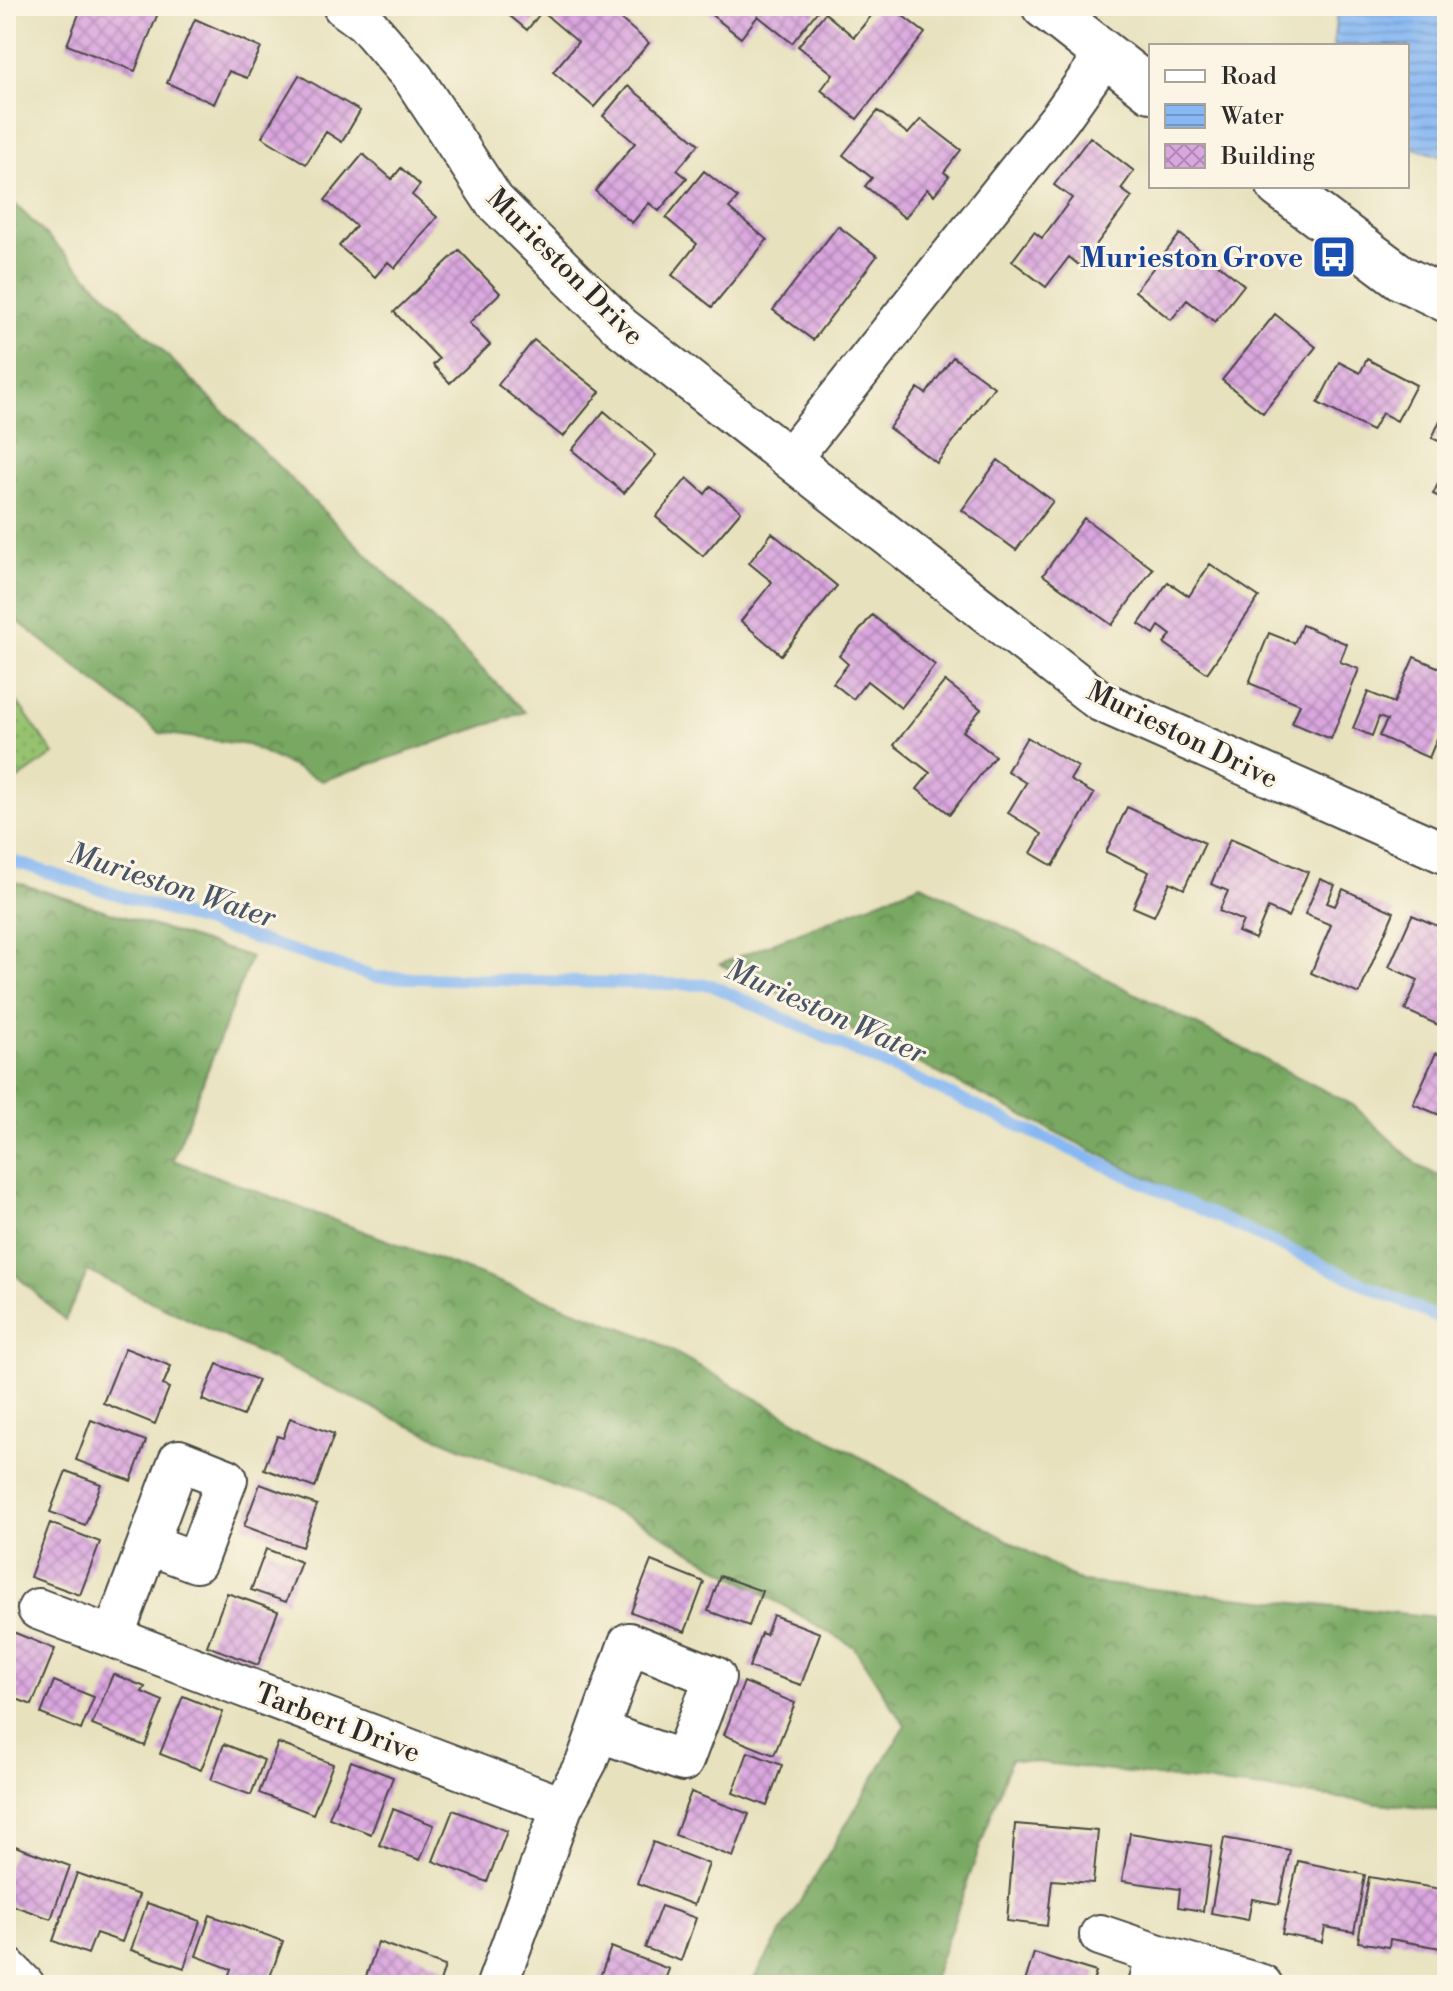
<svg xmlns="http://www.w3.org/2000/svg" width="1453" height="1991" font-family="'Libre Bodoni',serif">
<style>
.grass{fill:url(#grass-dots);stroke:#60764e;stroke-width:2}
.forest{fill:url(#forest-crowns);stroke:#526a46;stroke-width:2}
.water{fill:url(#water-rules);stroke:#59728f;stroke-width:2}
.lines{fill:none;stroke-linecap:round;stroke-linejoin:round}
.stream{stroke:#87b8f3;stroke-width:12}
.building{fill:url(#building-cross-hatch)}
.street-casing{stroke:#474641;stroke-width:44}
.secondary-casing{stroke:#474641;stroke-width:48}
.street{stroke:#fff;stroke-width:40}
.secondary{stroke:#fff;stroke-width:44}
.labels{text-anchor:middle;stroke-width:6;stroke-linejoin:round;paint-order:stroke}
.transit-label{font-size:28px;font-weight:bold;fill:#164399;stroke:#fcf5e5;text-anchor:end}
.street-label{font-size:28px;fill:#2b2b2b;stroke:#fcf5e5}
.water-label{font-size:30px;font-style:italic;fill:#475567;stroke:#fcf5e5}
</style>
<defs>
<pattern id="grass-dots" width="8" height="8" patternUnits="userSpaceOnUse" patternTransform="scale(2)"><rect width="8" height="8" fill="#96c270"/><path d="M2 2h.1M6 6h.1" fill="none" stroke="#7b9e5c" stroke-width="1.8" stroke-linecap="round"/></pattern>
<pattern id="forest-crowns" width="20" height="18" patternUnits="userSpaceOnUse" patternTransform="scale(2)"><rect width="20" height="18" fill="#78a862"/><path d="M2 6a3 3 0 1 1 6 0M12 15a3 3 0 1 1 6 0" fill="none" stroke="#638951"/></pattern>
<pattern id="water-rules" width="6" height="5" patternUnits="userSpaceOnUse" patternTransform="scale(2)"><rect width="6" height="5" fill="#87b8f3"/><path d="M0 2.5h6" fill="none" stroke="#6f96c5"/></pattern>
<pattern id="building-cross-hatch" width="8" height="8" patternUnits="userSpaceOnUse" patternTransform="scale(2)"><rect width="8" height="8" fill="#daa6df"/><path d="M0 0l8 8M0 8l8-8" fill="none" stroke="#b187b5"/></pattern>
</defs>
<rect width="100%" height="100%" fill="#fcf5e5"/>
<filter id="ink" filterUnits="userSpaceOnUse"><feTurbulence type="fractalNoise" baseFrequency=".0125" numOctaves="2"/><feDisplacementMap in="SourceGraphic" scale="16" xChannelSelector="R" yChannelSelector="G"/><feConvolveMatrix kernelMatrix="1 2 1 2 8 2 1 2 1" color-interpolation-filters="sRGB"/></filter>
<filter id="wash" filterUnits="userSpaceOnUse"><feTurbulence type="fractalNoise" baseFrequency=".006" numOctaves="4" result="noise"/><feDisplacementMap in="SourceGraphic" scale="32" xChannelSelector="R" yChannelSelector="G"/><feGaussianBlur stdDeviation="1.8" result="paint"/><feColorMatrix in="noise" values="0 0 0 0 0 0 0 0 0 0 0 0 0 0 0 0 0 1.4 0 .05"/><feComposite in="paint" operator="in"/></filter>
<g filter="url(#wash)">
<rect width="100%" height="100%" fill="#e7e1bd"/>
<!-- grass -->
<path class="grass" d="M 6,686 L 54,754 L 6,787 Z"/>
<!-- forest -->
<path class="forest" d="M 6,198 L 11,200 L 525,712 L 322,781 L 248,745 L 160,733 L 6,612 Z
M 6,879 L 251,957 L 173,1160 L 649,1338 L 1082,1582 L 1447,1618 L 1447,1811 L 1011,1759 L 931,1985 L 750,1985 L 905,1726 L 854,1647 L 642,1523 L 410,1426 L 88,1271 L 65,1320 L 6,1266 Z
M 921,884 L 1353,1105 L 1419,1166 L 1447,1180 L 1447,1328 L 720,964 Z"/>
<!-- water -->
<path class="water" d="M 1338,6 L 1447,6 L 1447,158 L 1407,146 L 1407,46 L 1333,46 Z"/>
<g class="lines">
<!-- stream -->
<path class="stream" d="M 6,859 L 375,977 L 711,985 L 1447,1322"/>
</g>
<g id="blocks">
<!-- building -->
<path class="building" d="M 82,6 L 160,8 L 135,71 L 67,45 Z
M 498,6 L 546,6 L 527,30 Z
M 554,6 L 605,6 L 649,43 L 594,107 L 553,72 L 578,42 L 546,15 Z
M 706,6 L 815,6 L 819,9 L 792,43 L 758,16 L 741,38 L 704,9 Z
M 879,6 L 890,6 L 925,33 L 857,119 L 821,90 L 833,74 L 798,46 L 825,13 L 854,37 Z
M 195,19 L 261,48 L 247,78 L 229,71 L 214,104 L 167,83 Z
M 299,75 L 360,111 L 342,142 L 326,132 L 306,164 L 262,137 Z
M 628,86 L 699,144 L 677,170 L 687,178 L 659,211 L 649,203 L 632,223 L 595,191 L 635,143 L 603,116 Z
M 878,111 L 908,134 L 921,119 L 961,150 L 944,172 L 949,176 L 934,195 L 927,189 L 905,218 L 865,186 L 872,178 L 843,155 Z
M 1090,137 L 1134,171 L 1121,189 L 1132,197 L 1080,266 L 1069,257 L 1046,287 L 1012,261 L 1034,232 L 1042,238 L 1072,198 L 1054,185 Z
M 363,154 L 392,179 L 401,168 L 420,185 L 412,195 L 437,217 L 395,268 L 388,262 L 375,277 L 339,246 L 356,226 L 325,200 Z
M 704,171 L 738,198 L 729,208 L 767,240 L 712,307 L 672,275 L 697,244 L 666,218 Z
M 838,226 L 877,256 L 813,340 L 773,310 Z
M 1180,234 L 1244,285 L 1215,322 L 1187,300 L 1171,320 L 1135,291 Z
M 459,250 L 500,293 L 469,323 L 490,345 L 450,383 L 433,365 L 439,359 L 394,312 Z
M 1275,314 L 1316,347 L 1263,413 L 1222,380 Z
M 534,340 L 600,392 L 563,437 L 498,385 Z
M 953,357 L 994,387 L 937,463 L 889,428 L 918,388 L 926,394 Z
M 1367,359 L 1416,385 L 1397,421 L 1382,413 L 1372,431 L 1318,403 L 1339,362 L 1360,373 Z
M 1447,405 L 1447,445 L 1432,438 Z
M 604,411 L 656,455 L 624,493 L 572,450 Z
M 998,460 L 1053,501 L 1016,550 L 962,510 Z
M 1447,466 L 1447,501 L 1433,494 Z
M 687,478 L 705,494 L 711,486 L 741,511 L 703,556 L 656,517 Z
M 1084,518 L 1153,569 L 1112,625 L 1043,575 Z
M 772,533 L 837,586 L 781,655 L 741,621 L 772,582 L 749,563 Z
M 1210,564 L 1259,597 L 1207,673 L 1164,643 L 1171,635 L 1159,626 L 1154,634 L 1139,624 L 1168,582 L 1189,596 Z
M 872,615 L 935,665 L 901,708 L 867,681 L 853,699 L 833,683 L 848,664 L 839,656 Z
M 1302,625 L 1347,644 L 1340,662 L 1359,669 L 1331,739 L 1292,723 L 1300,704 L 1249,683 L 1269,633 L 1294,643 Z
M 1414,657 L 1447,671 L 1447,715 L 1429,758 L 1379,736 L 1387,720 L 1379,717 L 1372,736 L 1353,728 L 1368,692 L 1394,703 Z
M 945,681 L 981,709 L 963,731 L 995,756 L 950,814 L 917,789 L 930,773 L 894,745 Z
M 1027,737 L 1078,767 L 1070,780 L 1094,794 L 1053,866 L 1031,853 L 1042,834 L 1008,813 L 1026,783 L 1007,771 Z
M 1127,807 L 1205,843 L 1184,889 L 1170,882 L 1154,916 L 1133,907 L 1149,872 L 1106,852 Z
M 1230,839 L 1308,872 L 1288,917 L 1268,908 L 1255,939 L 1238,932 L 1243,921 L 1219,911 L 1228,891 L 1211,884 Z
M 1320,879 L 1335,885 L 1327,903 L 1335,906 L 1343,889 L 1394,912 L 1359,994 L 1311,973 L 1331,925 L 1305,914 Z
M 1412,915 L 1447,930 L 1447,1029 L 1405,1010 L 1418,980 L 1389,967 Z
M 1436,1053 L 1447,1058 L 1447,1118 L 1413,1104 Z
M 125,1348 L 171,1366 L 163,1385 L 169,1388 L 155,1424 L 103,1403 Z
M 217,1364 L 258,1380 L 243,1416 L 202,1400 Z
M 290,1418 L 334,1434 L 315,1488 L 264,1469 L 277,1436 L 283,1438 Z
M 91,1420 L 146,1441 L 131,1481 L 76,1460 Z
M 66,1471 L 101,1484 L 85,1525 L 50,1512 Z
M 260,1484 L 317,1505 L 302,1547 L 244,1526 Z
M 50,1523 L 100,1542 L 80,1595 L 30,1577 Z
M 266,1549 L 301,1562 L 286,1602 L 251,1590 Z
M 651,1561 L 704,1582 L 685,1632 L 631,1612 Z
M 720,1576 L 762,1591 L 749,1626 L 708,1611 Z
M 227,1593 L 278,1611 L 258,1665 L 207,1646 Z
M 773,1615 L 820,1633 L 801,1685 L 749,1667 L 761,1633 L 766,1635 Z
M 13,1632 L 55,1649 L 32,1705 L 6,1695 L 6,1650 Z
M 113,1674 L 145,1687 L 142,1692 L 163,1701 L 145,1746 L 92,1725 Z
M 54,1681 L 94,1697 L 81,1730 L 41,1714 Z
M 744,1682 L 795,1703 L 774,1755 L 724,1735 Z
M 183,1696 L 223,1712 L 201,1770 L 160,1754 Z
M 278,1743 L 333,1764 L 313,1814 L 259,1793 Z
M 224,1744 L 264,1760 L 251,1795 L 211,1780 Z
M 748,1752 L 782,1765 L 767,1806 L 733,1793 Z
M 351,1761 L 393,1777 L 371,1834 L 329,1818 Z
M 691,1792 L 749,1814 L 733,1857 L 675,1835 Z
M 393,1809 L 434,1825 L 420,1860 L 379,1845 Z
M 453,1810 L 507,1831 L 487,1882 L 433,1861 Z
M 1015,1824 L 1098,1831 L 1093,1883 L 1052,1880 L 1047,1926 L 1007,1921 Z
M 1130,1833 L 1212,1846 L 1203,1911 L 1178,1907 L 1180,1889 L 1122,1881 Z
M 1224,1838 L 1290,1850 L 1279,1904 L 1252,1899 L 1248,1920 L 1211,1913 Z
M 653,1842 L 709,1864 L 694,1905 L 637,1883 Z
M 15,1846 L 70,1866 L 51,1919 L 6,1903 L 6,1872 Z
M 1298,1861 L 1365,1875 L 1354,1932 L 1325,1927 L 1322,1942 L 1282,1934 Z
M 77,1873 L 139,1895 L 122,1942 L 96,1933 L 88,1954 L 53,1941 Z
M 1369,1877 L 1447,1890 L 1441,1948 L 1390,1939 L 1389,1947 L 1358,1942 Z
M 147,1903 L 200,1921 L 184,1968 L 131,1950 Z
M 661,1906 L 696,1918 L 681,1961 L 645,1948 Z
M 210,1915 L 283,1941 L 267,1985 L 225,1985 L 231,1969 L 196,1956 Z
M 378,1942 L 445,1966 L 439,1985 L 363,1985 Z
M 611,1947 L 669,1969 L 663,1985 L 597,1985 Z
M 1034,1953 L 1096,1972 L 1092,1985 L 1024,1985 Z"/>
</g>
</g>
<g filter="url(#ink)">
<use href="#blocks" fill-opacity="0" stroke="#474641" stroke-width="2"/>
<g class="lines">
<!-- street casing -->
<g class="street-casing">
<path id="street" d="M 343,6 L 365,22 L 414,79 L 494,201 L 621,327 L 790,459
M 1105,55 L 1061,117 L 790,459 L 1100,701 L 1447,854
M 38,1609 L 562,1807
M 113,1637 L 179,1460 L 227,1479 L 196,1562 L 148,1544
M 1100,1935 L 1156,1954
M 6,1967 L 24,1985
M 497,1985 L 562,1807 L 587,1761 L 629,1643 L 715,1677 L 683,1761 L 598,1731
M 1149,1985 L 1156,1954 L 1262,1985"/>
</g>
<!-- secondary casing -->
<g class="secondary-casing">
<path id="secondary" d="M 1044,6 L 1151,90
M 1279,186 L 1402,278 L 1447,300"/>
</g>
<!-- street -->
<use href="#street" class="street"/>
<!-- secondary -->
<use href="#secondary" class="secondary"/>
</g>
</g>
<!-- icons -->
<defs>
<g id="bus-square" transform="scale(2.3)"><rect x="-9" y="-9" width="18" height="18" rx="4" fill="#1a4fb4" stroke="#fcf5e5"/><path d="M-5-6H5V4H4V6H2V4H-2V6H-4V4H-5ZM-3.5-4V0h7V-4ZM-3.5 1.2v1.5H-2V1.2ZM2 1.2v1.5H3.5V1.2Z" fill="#fff"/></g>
</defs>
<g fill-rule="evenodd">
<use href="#bus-square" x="1334" y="257"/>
</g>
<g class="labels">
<!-- transit labels -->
<g class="transit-label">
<text x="1303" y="267">Murieston Grove</text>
</g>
<!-- street labels -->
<g class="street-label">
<text transform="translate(566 266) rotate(45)" y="10">Murieston Drive</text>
<text transform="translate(1183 734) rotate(26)" y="10">Murieston Drive</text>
<text transform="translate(338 1722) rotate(21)" y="10">Tarbert Drive</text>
</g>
<!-- water labels -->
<g class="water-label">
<text transform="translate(172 885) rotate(18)" y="10">Murieston Water</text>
<text transform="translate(826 1011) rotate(24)" y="10">Murieston Water</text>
</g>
</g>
<!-- margin -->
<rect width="1453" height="1991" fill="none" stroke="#fcf5e5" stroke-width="32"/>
<!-- legend -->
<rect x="1149" y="44" width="260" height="144" fill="#fcf5e5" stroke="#a8a49b" stroke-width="2"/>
<rect x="1165" y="70" width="40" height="12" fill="#ffffff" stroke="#a8a49b" stroke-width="2"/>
<text x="1221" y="84" font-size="24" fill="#2b2b2b">Road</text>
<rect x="1165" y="104" width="40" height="24" fill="url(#water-rules)" stroke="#a8a49b" stroke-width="2"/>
<text x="1221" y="124" font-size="24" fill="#2b2b2b">Water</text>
<rect x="1165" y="144" width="40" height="24" fill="url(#building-cross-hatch)" stroke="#a8a49b" stroke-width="2"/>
<text x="1221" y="164" font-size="24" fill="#2b2b2b">Building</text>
</svg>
